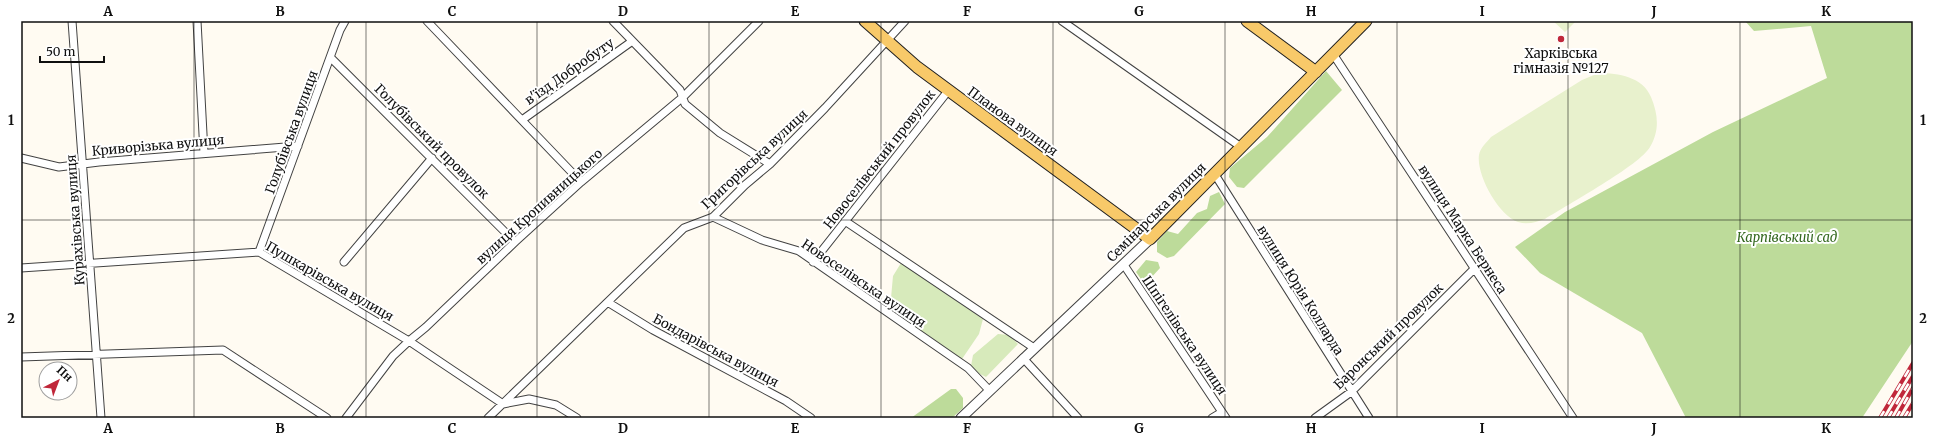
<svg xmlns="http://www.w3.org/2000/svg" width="1934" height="439" font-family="Merriweather,serif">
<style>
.green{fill:#d7eabb}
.forest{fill:#bddb9a}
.pitch{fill:#e8f1cd}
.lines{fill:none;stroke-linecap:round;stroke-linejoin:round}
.minor-casing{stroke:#424242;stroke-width:9}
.tertiary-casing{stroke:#424242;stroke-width:11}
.primary-casing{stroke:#202020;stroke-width:13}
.minor{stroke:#fff;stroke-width:7}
.tertiary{stroke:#fff;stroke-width:9}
.primary{stroke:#f8c969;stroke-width:11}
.rail-casing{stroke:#c0273a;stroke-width:4}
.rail{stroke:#fff;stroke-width:2.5;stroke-dasharray:8;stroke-linecap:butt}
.grid{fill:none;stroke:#0f0f0f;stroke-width:1;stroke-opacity:0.55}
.poi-dot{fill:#c0273a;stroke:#fff;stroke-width:1.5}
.labels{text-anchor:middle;stroke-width:4;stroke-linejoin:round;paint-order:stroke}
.poi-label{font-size:13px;fill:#0f0f0f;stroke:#fff}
.street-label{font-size:13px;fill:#0f0f0f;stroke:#fff}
.park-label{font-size:13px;font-style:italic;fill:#34681f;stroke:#fff}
.neatline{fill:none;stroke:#0f0f0f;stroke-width:1.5}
.grid-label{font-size:13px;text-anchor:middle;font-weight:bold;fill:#0f0f0f}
</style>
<rect width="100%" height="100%" fill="#fffbf2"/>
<!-- green -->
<path class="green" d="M 901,263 L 983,319 L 979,334 L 962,359 L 890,309 L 893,276 Z
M 998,334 L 1009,335 L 1018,344 L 986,377 L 978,373 L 971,366 L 973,355 Z"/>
<!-- forest -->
<path class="forest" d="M 1745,21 L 1913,21 L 1913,341 L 1862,418 L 1686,418 L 1642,333 L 1540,273 L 1515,247 L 1565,212 L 1713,132 L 1827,78 L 1811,26 L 1754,31 Z
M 1326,71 L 1342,90 L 1244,188 L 1237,187 L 1229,177 L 1230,168 L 1267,137 Z
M 1219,192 L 1225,204 L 1174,256 L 1167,258 L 1157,252 L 1157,242 L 1167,231 L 1178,234 L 1197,213 L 1207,209 L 1210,196 Z
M 1146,260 L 1158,262 L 1160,268 L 1149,280 L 1145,281 L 1141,279 L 1136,272 Z
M 951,389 L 956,389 L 963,398 L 963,408 L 952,418 L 911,418 Z"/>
<!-- pitch -->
<path class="pitch" d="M 1553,21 L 1576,21 L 1565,32 Z
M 1599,73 C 1618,73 1643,77 1651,97 C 1658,114 1660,130 1650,147 C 1640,165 1567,205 1545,219 C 1536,222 1528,225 1518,222 C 1498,215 1476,174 1479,155 C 1480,148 1487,142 1491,137 L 1582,80 Z"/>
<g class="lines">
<!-- minor casing -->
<g class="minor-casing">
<path id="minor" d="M 72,21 L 101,418
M 197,21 L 204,153
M 427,21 L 581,182
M 613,21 L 680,90 L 685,104 L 720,133 L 770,164
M 1062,21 L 1241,147
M 1333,54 L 1573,418
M 331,58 L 515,242
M 522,120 L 631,42
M 21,158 L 59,167 L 99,162 L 298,146
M 1214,173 L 1369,418
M 713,217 L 762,240 L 799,251 L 968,368 L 989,390
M 845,221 L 1034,348
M 259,252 L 340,30 L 345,21
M 344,262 L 432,158
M 813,262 L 948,91
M 1124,265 L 1226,418
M 21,268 L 259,252 L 409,341 L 503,404 L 529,399 L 556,405 L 577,418
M 609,303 L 653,330 L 786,401 L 811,418
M 21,357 L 223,350 L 327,418
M 1023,358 L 1078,418
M 346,418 L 393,356 L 409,341 L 426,327 L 515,242 L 581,182 L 683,97 L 759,21
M 488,418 L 684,228 L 713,217 L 745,185 L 770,164 L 825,108 L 905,21
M 1212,418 L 1222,412
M 1315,418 L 1351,392 L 1475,268"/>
</g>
<!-- tertiary casing -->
<g class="tertiary-casing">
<path id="tertiary" d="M 961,418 L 1150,239"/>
</g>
<!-- primary casing -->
<g class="primary-casing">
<path id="primary" d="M 865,21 L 917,67 L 1150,239 L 1366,21
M 1247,21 L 1316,72"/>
</g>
<!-- minor -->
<use href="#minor" class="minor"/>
<!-- tertiary -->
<use href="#tertiary" class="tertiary"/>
<!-- primary -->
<use href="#primary" class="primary"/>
<!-- rail casing -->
<g class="rail-casing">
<path id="rail" d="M 1880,418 L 1913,363
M 1888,418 L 1913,376
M 1896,418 L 1913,388
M 1904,418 L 1913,403"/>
</g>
<!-- rail -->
<use href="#rail" class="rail"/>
</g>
<!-- grid -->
<path class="grid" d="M 194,21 L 194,418M 366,21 L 366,418M 537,21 L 537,418M 709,21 L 709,418M 881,21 L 881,418M 1053,21 L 1053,418M 1225,21 L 1225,418M 1397,21 L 1397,418M 1568,21 L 1568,418M 1740,21 L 1740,418M 21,220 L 1913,220"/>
<!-- markers -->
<circle class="poi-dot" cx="1561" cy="39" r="4"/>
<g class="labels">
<!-- poi labels -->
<g class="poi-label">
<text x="1561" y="58">Харківська<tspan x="1561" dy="15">гімназія №127</tspan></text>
</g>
<!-- street labels -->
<g class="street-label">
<text transform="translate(569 71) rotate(-35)" y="5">в'їзд Добробуту</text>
<text transform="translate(1013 121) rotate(36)" y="5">Планова вулиця</text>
<text transform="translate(291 132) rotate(-70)" y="5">Голубівська вулиця</text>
<text transform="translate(432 141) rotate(45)" y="5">Голубівський провулок</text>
<text transform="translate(158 145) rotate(-5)" y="5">Криворізька вулиця</text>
<text transform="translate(754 159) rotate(-43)" y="5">Григорівська вулиця</text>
<text transform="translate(879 159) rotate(-52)" y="5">Новоселівський провулок</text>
<text transform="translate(539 206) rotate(-42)" y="5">вулиця Кропивницького</text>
<text transform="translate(1156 212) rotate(-45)" y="5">Семінарська вулиця</text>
<text transform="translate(75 220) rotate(-94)" y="5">Курахівська вулиця</text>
<text transform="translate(1463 229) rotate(57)" y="5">вулиця Марка Бернеса</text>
<text transform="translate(330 281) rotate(30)" y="5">Пушкарівська вулиця</text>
<text transform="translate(864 283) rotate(34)" y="5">Новоселівська вулиця</text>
<text transform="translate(1301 290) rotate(58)" y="5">вулиця Юрія Колларда</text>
<text transform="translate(1185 335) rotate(56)" y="5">Шпігелівська вулиця</text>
<text transform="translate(1388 336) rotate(-44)" y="5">Баронський провулок</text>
<text transform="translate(716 350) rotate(28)" y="5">Бондарівська вулиця</text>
</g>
<!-- park labels -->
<g class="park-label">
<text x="1787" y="242">Карпівський сад</text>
</g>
</g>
<!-- border -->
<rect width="1934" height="439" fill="none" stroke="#ffffff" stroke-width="44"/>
<!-- north arrow -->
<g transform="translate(58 381) rotate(42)"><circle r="19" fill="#ffffff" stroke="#9f9f9f"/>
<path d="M0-3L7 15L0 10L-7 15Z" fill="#c0273a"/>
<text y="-6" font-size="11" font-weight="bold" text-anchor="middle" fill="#0f0f0f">Пн</text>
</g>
<!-- scale -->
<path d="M40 56v6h64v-6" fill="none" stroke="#0f0f0f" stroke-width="2"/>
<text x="46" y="56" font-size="12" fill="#0f0f0f" stroke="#ffffff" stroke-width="3" paint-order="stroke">50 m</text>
<rect x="22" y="22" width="1890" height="395" class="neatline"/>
<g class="grid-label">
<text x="108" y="16">A</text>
<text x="280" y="16">B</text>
<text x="452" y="16">C</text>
<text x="623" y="16">D</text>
<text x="795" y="16">E</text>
<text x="967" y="16">F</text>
<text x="1139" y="16">G</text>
<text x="1311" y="16">H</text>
<text x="1482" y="16">I</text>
<text x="1654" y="16">J</text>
<text x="1826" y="16">K</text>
<text x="11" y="125">1</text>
<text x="1923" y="125">1</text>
<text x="11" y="323">2</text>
<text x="1923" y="323">2</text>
<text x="108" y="433">A</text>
<text x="280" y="433">B</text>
<text x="452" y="433">C</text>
<text x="623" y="433">D</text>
<text x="795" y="433">E</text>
<text x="967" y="433">F</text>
<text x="1139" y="433">G</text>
<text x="1311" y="433">H</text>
<text x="1482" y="433">I</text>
<text x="1654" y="433">J</text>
<text x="1826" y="433">K</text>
</g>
</svg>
